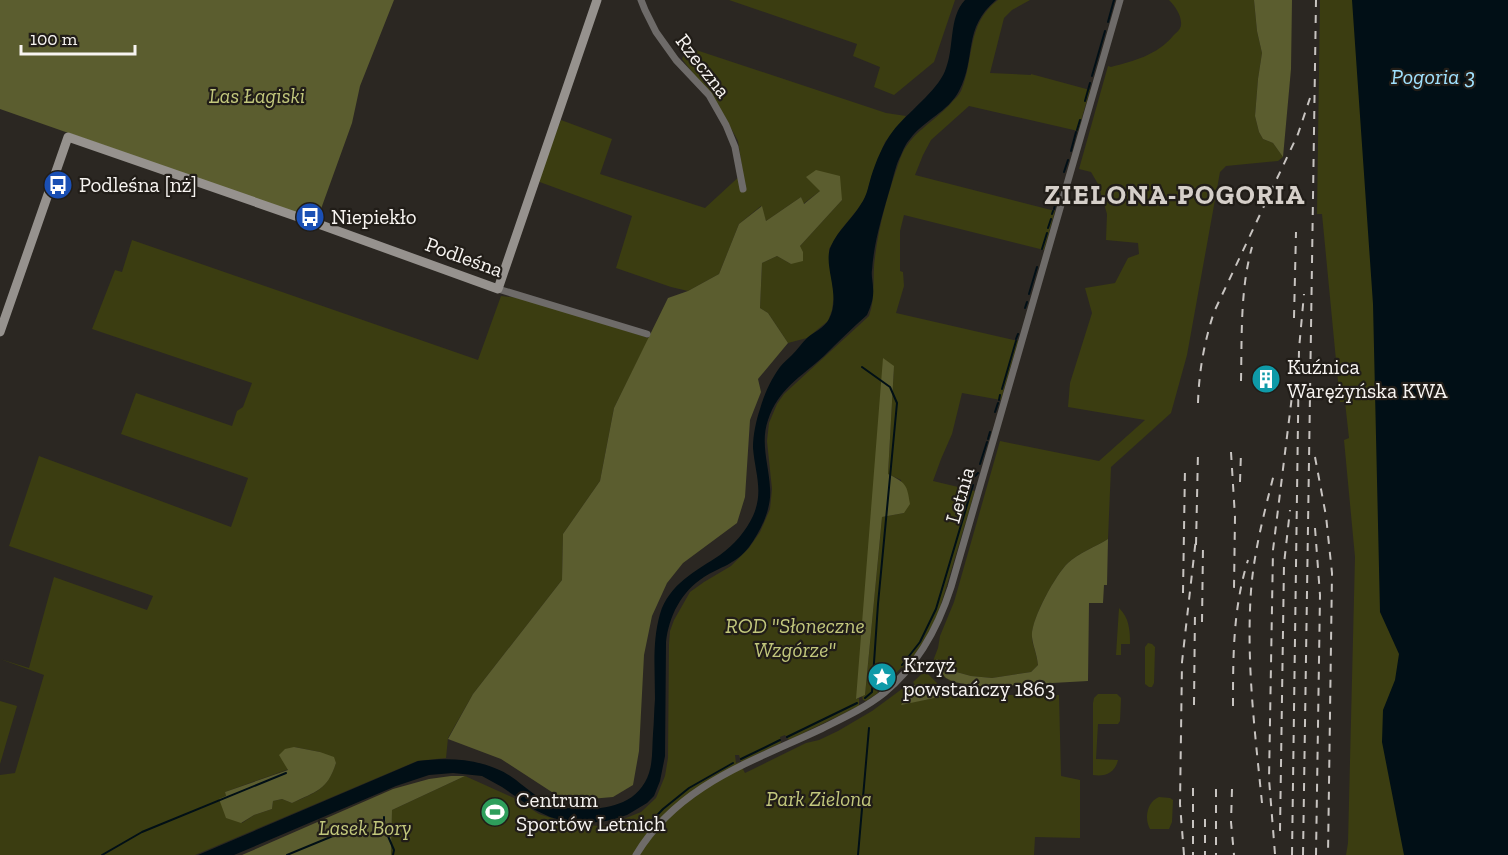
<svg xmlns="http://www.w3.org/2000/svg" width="1508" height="855" font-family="'Zilla Slab',serif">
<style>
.green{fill:#3b3d11;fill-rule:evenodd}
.forest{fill:#5b5d2f}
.water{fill:#010f16}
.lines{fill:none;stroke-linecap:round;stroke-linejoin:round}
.stream{stroke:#010f16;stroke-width:2}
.street{stroke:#6e6b69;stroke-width:7}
.secondary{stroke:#96928e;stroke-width:9}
.rail{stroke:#c8c4c1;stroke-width:2;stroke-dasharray:8 8;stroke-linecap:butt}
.labels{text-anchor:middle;stroke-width:4.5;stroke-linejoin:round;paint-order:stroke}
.street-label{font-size:21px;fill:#f7f4f1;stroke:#211d18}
.park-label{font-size:21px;font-style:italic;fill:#c2c77c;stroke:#211d18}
.poi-label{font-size:21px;fill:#f7f4f1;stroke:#211d18;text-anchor:start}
.water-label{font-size:22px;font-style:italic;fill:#a0e2ff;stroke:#211d18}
.district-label{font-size:27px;font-weight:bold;letter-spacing:1.5px;fill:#d5cfc9;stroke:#211d18}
</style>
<rect width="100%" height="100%" fill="#2b2722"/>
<!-- green -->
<path class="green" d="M 729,0 L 955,0 L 934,62 L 894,95 L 874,87 L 880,67 L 853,56 L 857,44 Z
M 998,0 L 1030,0 L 1012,10 L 1004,18 L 990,73 L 1031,75 L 1031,74 L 1090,90 L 1078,131 L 969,106 L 931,140 L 923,155 L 915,175 L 1055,211 L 1044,250 L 904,215 L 900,231 L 900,271 L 903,272 L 904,286 L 896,313 L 1018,341 L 1001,400 L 962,393 L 952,434 L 941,459 L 933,481 L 975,491 L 939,611 C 930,632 919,651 904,668 L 902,667 L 887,682 L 881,676 L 881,678 L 886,683 L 877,690 L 878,693 L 866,701 L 863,700 L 862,696 L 865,695 L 882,517 L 904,513 L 901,480 L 888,474 L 894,366 L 857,699 L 859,698 L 859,706 L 789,740 L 785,735 L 780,737 L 781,743 L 741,762 L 739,755 L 735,755 L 736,763 L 739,762 L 745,773 L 806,743 L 819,740 L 838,731 L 872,711 L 906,686 L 908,689 L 906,698 L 902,704 L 944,696 L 952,695 C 946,693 941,692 936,690 C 928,686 924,683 915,685 L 913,682 L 925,671 L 940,686 L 951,692 L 954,695 L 1059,695 L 1061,776 L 1080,780 L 1080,838 L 1035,837 L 1034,855 L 391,855 L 392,810 L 465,776 L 514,798 L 539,814 L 573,825 L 606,826 L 641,812 L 656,798 L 665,776 L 668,758 L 669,644 L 670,631 L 674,620 L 690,592 L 704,582 L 731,566 L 749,548 L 760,532 L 770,509 L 772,489 L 767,441 L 769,423 L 777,404 L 784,394 L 869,316 C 876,297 872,276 875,257 C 879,224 889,190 900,159 C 910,132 935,122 952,102 C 955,99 959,95 961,91 C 975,58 966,24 998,0 Z
M 1169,0 L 1254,0 L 1257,31 L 1262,53 L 1258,79 L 1255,116 L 1259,132 L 1263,139 L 1273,143 L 1283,157 L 1278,161 L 1226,166 L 1220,172 L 1187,355 L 1171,413 L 1111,467 L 1108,539 C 1097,546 1077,554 1068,563 C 1056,574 1030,621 1032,638 C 1033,647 1037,654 1038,665 L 1031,672 L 992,678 L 971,676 L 949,670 L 937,659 L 946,678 L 954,682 L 953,683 L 943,676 L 933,661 L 938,648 L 940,636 L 954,602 L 1000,441 L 1099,461 L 1145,420 L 1068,407 L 1070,383 L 1092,313 L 1085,288 L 1115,283 L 1128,258 L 1139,254 L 1138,243 L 1106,240 L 1107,214 L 1098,184 L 1091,172 L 1079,169 L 1108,66 L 1111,67 C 1134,61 1157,55 1173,36 C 1176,33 1181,29 1181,25 C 1182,16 1175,6 1169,0 Z
M 1320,0 L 1508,0 L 1508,855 L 1346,855 L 1348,843 L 1355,557 L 1344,440 L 1349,438 L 1345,402 L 1340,402 L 1322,214 L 1317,214 Z
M 687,47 L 886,113 L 906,116 L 885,142 L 872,175 L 867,193 L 861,205 L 840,231 L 829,249 L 829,261 L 834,295 L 832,310 L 828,321 L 807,338 L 788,343 L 768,313 L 760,308 L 762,263 L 777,256 L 791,264 L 800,246 L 842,200 L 820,191 L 803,204 L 801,197 L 766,221 L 761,206 L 739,224 L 719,274 L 688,291 L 671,287 L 616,268 L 632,216 L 537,181 L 561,120 L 612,139 L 600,174 L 705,208 L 743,173 L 738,141 L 721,110 L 682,59 Z
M 132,240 L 478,360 L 501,296 L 521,298 L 649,338 L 614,408 L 600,481 L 563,534 L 562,580 L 473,694 L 448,738 L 446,758 L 417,761 L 195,855 L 0,855 L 0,775 L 15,773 L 44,675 L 0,659 L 29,668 L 54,577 L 147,610 L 153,596 L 9,546 L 39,456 L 231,527 L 248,478 L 121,434 L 136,393 L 232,426 L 237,411 L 243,407 L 252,383 L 92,329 L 115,270 L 122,272 ZM 294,747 L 320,752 L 336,763 C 327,790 316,792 292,803 L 282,799 L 273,801 L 272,809 L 254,815 L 242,823 L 226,796 L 225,792 L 289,769 Z
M 1119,608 C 1129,618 1130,629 1130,644 L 1121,644 L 1121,655 L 1116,655 Z
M 1148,643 L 1152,644 L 1155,647 L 1154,683 L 1152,687 L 1149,687 L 1145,684 L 1145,647 Z
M 1098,694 L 1117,694 L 1121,698 L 1120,721 L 1118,724 L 1098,724 L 1096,759 L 1118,760 C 1115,773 1105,777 1093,775 L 1093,703 L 1094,698 Z
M 0,701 L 17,706 L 0,764 Z
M 1159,797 L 1170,798 L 1173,800 L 1172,822 L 1169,829 L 1150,829 C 1144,818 1147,802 1159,797 Z"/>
<!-- forest -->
<path class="forest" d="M 0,0 L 394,0 L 360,86 L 352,123 L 317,220 L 0,109 Z
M 1254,0 L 1292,0 L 1291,69 L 1283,157 L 1273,143 L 1263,139 L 1259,132 L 1255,116 L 1258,79 L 1262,53 L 1257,31 Z
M 816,170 L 840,176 L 842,200 L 800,246 L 803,252 L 803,261 L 791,264 L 777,256 L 762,263 L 760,308 L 768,313 L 788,343 L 758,379 L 761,392 L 750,420 L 745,497 L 737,523 L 683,563 L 667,583 L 652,616 L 644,655 L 639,751 L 633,785 L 613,797 L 590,799 L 561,798 L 501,759 L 448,739 L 473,694 L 562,580 L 563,534 L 600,481 L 614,408 L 668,298 L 688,291 L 719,274 L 739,224 L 762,206 L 766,221 L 801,197 L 804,204 L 820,191 L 806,177 Z
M 883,358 L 894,366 L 888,474 C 906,483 907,484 910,504 L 904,513 L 882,517 L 865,695 L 856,699 Z
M 1108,539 L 1107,585 L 1104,585 L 1103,603 L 1089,603 L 1088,681 L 980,687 L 954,682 L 946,678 L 941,672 L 935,661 L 937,659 L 949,670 L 971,676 L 992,678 L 1031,672 L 1038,665 C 1037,654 1033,646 1032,637 C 1030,621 1056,574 1068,563 C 1077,554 1097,546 1108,539 Z
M 920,684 L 929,685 L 938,691 L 954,695 L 944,696 L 901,705 L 906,698 L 908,689 L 915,685 Z
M 294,747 L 320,752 L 334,757 L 336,763 C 327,791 316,791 292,803 L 282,799 L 273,801 L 272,809 L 254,815 L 241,823 L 226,818 L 219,799 L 226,796 L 225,792 L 288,770 L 279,755 L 285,749 Z
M 451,776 L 465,776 L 392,810 L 391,855 L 242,855 L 393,789 L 429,779 Z"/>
<!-- water -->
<path class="water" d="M 965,0 L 996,0 C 962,29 977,57 959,91 C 948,112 924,120 910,139 C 906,143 903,150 901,155 C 896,164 894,175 891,185 C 883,213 874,241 872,270 C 871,276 873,282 873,288 C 874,298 871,306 867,315 C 852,328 838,342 824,356 C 801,377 778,389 768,420 C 760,443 769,465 770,488 C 772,508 761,531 749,547 C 736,564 720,567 704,577 C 681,592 669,616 666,642 L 665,756 L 660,781 L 654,796 L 647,803 L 627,815 L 611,820 L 600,822 L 576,823 L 567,822 L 550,817 L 535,810 L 502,787 L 482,776 L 453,773 L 429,775 L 396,786 L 234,855 L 198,855 L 418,761 C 446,758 471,758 497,769 C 513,775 525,789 540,798 C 560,812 601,812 623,802 C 635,797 645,786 649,773 C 653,761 652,747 653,734 C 654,722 654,711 655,699 C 655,670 652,642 660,614 C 669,584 696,571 720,555 C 734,545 746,531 753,516 C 764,491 755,473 753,448 C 753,435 756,421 760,409 C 764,395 771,379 780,367 C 783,363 788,359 792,355 C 797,350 802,343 807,338 C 814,332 824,328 829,319 C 842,295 822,265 831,246 C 838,230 852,219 861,204 C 867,196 868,187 871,177 C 876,161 883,144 893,131 C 907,113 937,91 945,71 C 955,48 948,18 965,0 Z
M 1352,0 L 1508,0 L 1508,855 L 1404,855 L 1382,742 L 1383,710 L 1395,680 L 1399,654 L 1380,612 L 1373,304 Z"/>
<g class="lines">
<!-- stream -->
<path class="stream" d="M 1108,22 L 1114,0
M 1092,76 L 1105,31
M 1085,101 L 1090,83
M 1077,130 L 1080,120
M 1071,151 L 1076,132
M 1064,172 L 1068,160
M 1054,209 L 1058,193
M 1052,214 L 1053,211
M 1048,228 L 1051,219
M 1042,249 L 1047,233
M 1029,294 L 1037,267
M 1025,308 L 1027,302
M 1016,339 L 1018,334
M 862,367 L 890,387 L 897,403 L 878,604 L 872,692 L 865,698
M 1002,389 L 1016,341
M 999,400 L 1000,395
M 995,412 L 998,403
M 988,439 L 990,432
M 980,464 L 987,442
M 975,476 L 978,473
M 902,665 L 920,642 L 936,609 L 973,485
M 787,737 L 857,703
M 741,759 L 780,740
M 384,817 L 384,827 L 394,850 L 393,855
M 644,829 L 663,809 L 689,788 L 733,763
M 102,855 L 142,832 L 286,773
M 287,855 L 345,831
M 858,855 L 869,728"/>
<!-- street -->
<path class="street" d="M 641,0 L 645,10 L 656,32 L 676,60 L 709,95 L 726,125 L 735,147 L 743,189
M 498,289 L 647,334
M 636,855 C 678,785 751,762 821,729 C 843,718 865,708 884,693 C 918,665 938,628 951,587 L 1120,0"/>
<!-- secondary -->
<path class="secondary" d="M 0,332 L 68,137 L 324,226 L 498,289 L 597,0"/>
<!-- rail -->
<path class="rail" d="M 1294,318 L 1296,232
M 1241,381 C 1242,336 1240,290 1252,247
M 1198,403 C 1199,371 1204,343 1214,312 L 1298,134 L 1310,98
M 1231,452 L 1235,517 L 1234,589
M 1315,457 L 1326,516 L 1332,573 L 1328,855
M 1240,482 L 1241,452
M 1315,528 L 1320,595 L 1316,855
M 1196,545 L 1198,452
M 1183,593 L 1185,468
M 1202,622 L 1203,547
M 1194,705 L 1195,611
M 1233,706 C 1233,656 1233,608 1248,560
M 1193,788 L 1193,855
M 1216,789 L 1216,855
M 1232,789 L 1231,822 L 1234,855
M 1262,803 C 1255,732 1246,662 1251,591 C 1254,550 1265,510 1275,470
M 1205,819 L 1205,855
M 1280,831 L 1284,564 L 1290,510
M 1275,854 L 1269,779 L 1273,550 L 1292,396
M 1184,855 L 1180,804 L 1182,662 L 1196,538
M 1292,855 L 1299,349 L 1304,294
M 1303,855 L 1316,0"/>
</g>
<!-- icons -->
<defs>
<g id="bus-disc" transform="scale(1.5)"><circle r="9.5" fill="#1a4fb4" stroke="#211d18"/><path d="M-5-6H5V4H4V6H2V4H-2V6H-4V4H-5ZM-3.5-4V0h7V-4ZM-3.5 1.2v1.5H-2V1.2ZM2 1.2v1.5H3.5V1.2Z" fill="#fff"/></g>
<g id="building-disc" transform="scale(1.5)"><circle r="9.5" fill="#0f9aa8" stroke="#211d18"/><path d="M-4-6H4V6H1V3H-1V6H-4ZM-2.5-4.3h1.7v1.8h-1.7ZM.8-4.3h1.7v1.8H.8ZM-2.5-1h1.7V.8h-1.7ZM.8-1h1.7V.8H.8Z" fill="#fff"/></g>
<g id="sight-disc" transform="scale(1.5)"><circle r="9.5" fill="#0f9aa8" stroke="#211d18"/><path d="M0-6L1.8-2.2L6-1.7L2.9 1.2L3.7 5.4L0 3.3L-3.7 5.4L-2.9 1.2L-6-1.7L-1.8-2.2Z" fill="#fff"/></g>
<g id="stadium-disc" transform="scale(1.5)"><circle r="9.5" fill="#2e9e5b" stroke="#211d18"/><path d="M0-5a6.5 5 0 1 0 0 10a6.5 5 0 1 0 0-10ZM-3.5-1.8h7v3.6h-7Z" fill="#fff"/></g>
</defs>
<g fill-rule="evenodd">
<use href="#bus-disc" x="58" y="185"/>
<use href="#bus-disc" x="310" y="217"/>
<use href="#building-disc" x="1266" y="379"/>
<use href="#sight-disc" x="882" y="677"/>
<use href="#stadium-disc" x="495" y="812"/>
</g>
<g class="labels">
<!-- street labels -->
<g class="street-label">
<text transform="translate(703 66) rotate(52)" y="7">Rzeczna</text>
<text transform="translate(464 257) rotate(20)" y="7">Podleśna</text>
<text transform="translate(960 495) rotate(-74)" y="7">Letnia</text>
</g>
<!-- park labels -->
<g class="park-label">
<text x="257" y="103">Las Łagiski</text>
<text x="795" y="633">ROD "Słoneczne<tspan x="795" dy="24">Wzgórze"</tspan></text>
<text x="819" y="806">Park Zielona</text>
<text x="365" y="835">Lasek Bory</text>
</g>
<!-- poi labels -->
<g class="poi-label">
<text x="79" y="192">Podleśna [nż]</text>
<text x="331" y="224">Niepiekło</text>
<text x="1287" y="374">Kuźnica<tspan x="1287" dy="24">Warężyńska KWA</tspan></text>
<text x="903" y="672">Krzyż<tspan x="903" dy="24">powstańczy 1863</tspan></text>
<text x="516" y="807">Centrum<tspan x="516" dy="24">Sportów Letnich</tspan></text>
</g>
<!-- water labels -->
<g class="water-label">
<text x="1433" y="84">Pogoria 3</text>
</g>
<!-- district labels -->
<g class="district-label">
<text x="1175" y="204">ZIELONA-POGORIA</text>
</g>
</g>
<!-- scale -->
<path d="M21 45v9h114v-9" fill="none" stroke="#f7f4f1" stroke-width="3"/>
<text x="30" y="45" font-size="18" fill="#f7f4f1" stroke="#211d18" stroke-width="4.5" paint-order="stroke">100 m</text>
</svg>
